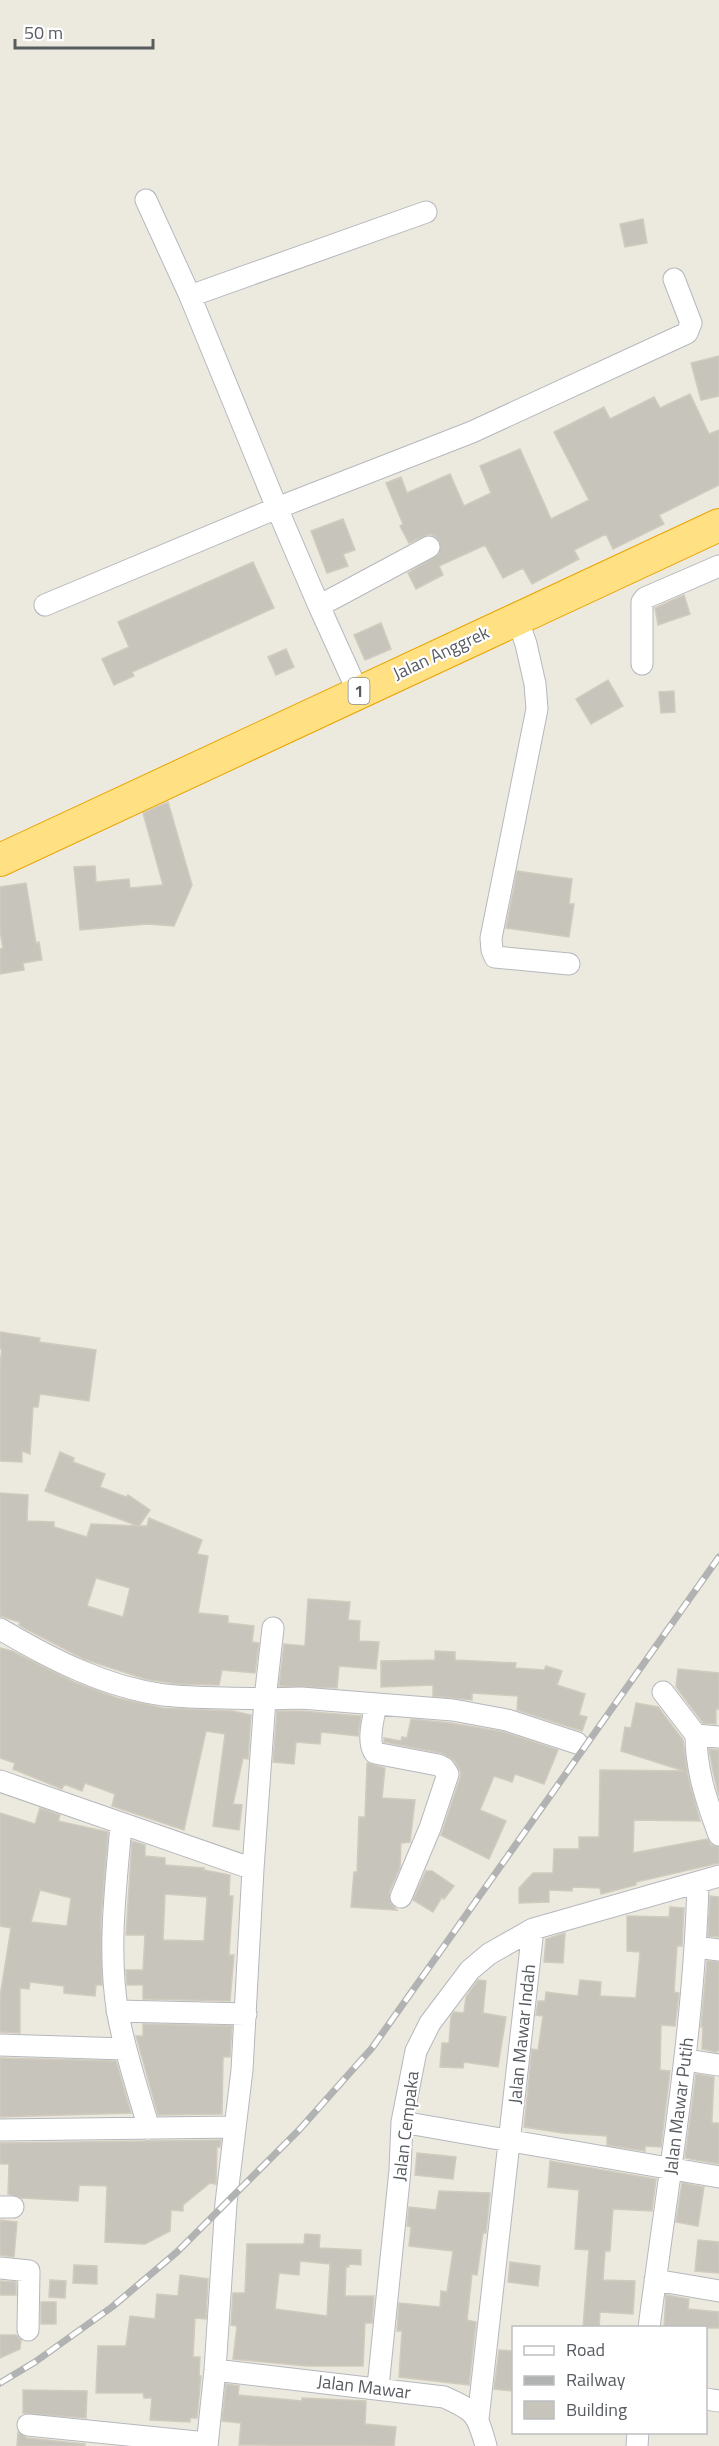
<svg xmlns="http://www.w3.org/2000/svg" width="719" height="2446" font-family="'Titillium Web',sans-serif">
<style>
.building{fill:#c7c4bc;stroke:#d0cbbd;stroke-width:1.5;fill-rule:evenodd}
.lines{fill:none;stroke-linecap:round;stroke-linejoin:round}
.minor-casing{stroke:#b5b8bd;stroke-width:23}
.highway-casing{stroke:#eba400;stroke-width:34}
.minor{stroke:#fff;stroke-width:21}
.highway{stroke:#ffe183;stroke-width:32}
.rail-casing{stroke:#b1b2b2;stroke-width:7}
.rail{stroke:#fff;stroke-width:4.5;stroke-dasharray:14;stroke-linecap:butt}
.labels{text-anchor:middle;stroke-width:4.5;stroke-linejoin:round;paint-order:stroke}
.shield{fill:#fff;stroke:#8a8d90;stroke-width:1.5}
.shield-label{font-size:16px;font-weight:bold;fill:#585c61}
.street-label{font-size:18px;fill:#585c61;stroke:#fff}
</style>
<rect width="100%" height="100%" fill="#ece9df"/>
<!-- building -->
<path class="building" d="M 643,219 L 647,243 L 625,247 L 620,224 Z
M 719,356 L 719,396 L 701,400 L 691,363 Z
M 690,394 L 709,434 L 719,430 L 719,485 L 659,515 L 664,524 L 613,549 L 606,534 L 574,550 L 579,559 L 532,584 L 523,568 L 503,578 L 485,545 L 439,566 L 443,575 L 416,589 L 408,573 L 439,554 L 440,542 L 435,536 L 429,534 L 409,543 L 400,526 L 403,524 L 386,483 L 401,477 L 407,493 L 450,474 L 464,506 L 491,493 L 480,466 L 520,449 L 551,519 L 589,500 L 554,432 L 604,407 L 610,419 L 654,397 L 660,408 Z
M 343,519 L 355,550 L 343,554 L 348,566 L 327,573 L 311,531 Z
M 253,562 L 274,608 L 132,672 L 134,676 L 114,685 L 102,659 L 129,647 L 118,622 Z
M 684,595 L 690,614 L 658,625 L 655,608 Z
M 381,623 L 391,649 L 365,660 L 354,635 Z
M 286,649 L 294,667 L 276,675 L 268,657 Z
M 608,680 L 623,706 L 591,724 L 576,699 Z
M 674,691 L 675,712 L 661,713 L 659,692 Z
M 168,802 L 192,885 L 174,926 L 147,924 L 80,930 L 74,867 L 95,866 L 96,882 L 129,879 L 130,888 L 163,885 L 143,813 Z
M 517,871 L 572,879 L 569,904 L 574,904 L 569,937 L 506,928 Z
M 26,883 L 36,943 L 39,942 L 42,960 L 23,963 L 24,970 L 0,974 L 0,949 L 3,948 L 0,931 L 0,887 Z
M 0,1332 L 40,1338 L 39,1342 L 96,1350 L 89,1401 L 40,1394 L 38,1407 L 33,1407 L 30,1454 L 22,1451 L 22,1462 L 0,1461 L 0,1365 L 2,1349 L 0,1349 Z
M 60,1452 L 74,1458 L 73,1462 L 105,1474 L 100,1487 L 126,1497 L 128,1495 L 150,1510 L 139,1526 L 147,1526 L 149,1518 L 202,1540 L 197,1554 L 208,1556 L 198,1613 L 228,1616 L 228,1623 L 254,1626 L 252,1642 L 259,1643 L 255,1673 L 222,1670 L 219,1685 L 177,1684 L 145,1679 L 84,1659 L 26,1629 L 19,1625 L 20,1622 L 0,1616 L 0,1493 L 28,1495 L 27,1521 L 54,1522 L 54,1527 L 87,1537 L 91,1524 L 138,1526 L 45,1491 ZM 96,1578 L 130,1588 L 123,1617 L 87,1606 Z
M 308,1599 L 350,1602 L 348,1620 L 360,1621 L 359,1641 L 379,1642 L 376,1669 L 339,1666 L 337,1688 L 279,1686 L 284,1644 L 305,1646 Z
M 0,1648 L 12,1651 L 74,1682 L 117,1698 L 163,1708 L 233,1711 L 251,1715 L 248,1759 L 243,1758 L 233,1804 L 242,1805 L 239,1830 L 213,1826 L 225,1734 L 206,1731 L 184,1830 L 112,1806 L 115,1794 L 85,1783 L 82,1791 L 64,1784 L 62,1789 L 13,1769 L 15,1763 L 0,1758 Z
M 435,1651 L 455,1652 L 455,1660 L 516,1663 L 515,1668 L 544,1670 L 546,1666 L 562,1671 L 557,1685 L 585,1694 L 579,1715 L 587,1717 L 582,1731 L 517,1710 L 518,1696 L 472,1693 L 472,1700 L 433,1696 L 433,1685 L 381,1687 L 381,1661 L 435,1660 Z
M 678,1669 L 719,1673 L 719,1709 L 716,1709 L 716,1724 L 703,1723 L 676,1687 Z
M 636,1703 L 658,1707 L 683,1740 L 688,1777 L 700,1821 L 634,1820 L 633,1853 L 707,1839 L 711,1845 L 719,1847 L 719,1863 L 636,1882 L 636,1885 L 601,1894 L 600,1888 L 572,1887 L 572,1891 L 549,1890 L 549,1902 L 519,1903 L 519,1888 L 533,1873 L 553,1873 L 554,1849 L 579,1849 L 579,1837 L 599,1837 L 600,1770 L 684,1771 L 621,1751 L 625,1727 L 631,1728 Z
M 277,1711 L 301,1711 L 361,1716 L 358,1736 L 321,1732 L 320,1744 L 296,1742 L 294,1764 L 273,1762 Z
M 411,1719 L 451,1723 L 504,1732 L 558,1750 L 544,1784 L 515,1774 L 512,1782 L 494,1776 L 480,1810 L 506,1821 L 489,1859 L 441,1835 L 460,1778 L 461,1772 L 454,1760 L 441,1753 L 384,1742 L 384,1738 L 401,1741 L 402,1737 L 407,1738 Z
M 709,1749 L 719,1750 L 719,1796 L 713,1771 Z
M 367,1763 L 385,1768 L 382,1798 L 415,1800 L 410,1842 L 401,1843 L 400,1867 L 389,1893 L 391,1904 L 397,1910 L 351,1907 L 354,1872 L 357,1872 L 359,1817 L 365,1817 Z
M 40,1808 L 60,1815 L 58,1821 L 108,1832 L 101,1919 L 102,1985 L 96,1985 L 95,1996 L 64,1993 L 64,1986 L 30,1982 L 29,1989 L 20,1988 L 20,2033 L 0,2032 L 0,1997 L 11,1928 L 0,1926 L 0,1813 L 35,1824 ZM 40,1890 L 71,1898 L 67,1926 L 31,1922 Z
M 132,1841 L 145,1845 L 145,1856 L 165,1858 L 165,1865 L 204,1868 L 204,1870 L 230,1875 L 229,1896 L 233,1896 L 229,1955 L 234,1955 L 230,2001 L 143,1999 L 143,1985 L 127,1985 L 126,1970 L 143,1970 L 145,1935 L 126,1935 ZM 165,1894 L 207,1897 L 204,1941 L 163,1940 Z
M 426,1871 L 432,1871 L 454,1886 L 444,1899 L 442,1897 L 433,1912 L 413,1900 Z
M 710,1896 L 719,1897 L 719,1937 L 708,1936 Z
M 670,1907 L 684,1908 L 682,1946 L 677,1946 L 674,1992 L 679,1993 L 675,2026 L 661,2025 L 660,2070 L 670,2071 L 661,2147 L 645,2146 L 645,2151 L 607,2145 L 607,2136 L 563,2133 L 524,2127 L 532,2049 L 538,2050 L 543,2016 L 536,2015 L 538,2001 L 545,2001 L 546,1992 L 578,1996 L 580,1980 L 601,1982 L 600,1996 L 636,1998 L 640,1952 L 627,1951 L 627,1916 L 669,1917 Z
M 565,1933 L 563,1963 L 544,1962 L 546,1939 Z
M 707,1961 L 719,1962 L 719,2050 L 716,2052 L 702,2049 L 703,2027 L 701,2027 Z
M 478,1980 L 486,1981 L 483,2013 L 506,2017 L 498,2067 L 464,2062 L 463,2068 L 440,2067 L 442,2043 L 449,2043 L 451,2016 L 454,2012 L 464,2013 L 466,1997 Z
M 143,2024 L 232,2026 L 230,2057 L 223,2057 L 222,2114 L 158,2115 L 136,2036 L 143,2036 Z
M 0,2058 L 116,2061 L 131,2113 L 0,2117 Z
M 696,2074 L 714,2077 L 712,2118 L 712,2123 L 719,2123 L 719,2164 L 685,2158 Z
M 221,2140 L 220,2147 L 217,2147 L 216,2184 L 210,2183 L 183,2205 L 183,2211 L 171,2210 L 170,2231 L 145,2244 L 105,2242 L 107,2186 L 79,2185 L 78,2201 L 22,2198 L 8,2194 L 9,2164 L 0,2164 L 0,2143 Z
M 417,2153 L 456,2157 L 453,2179 L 415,2175 Z
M 550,2161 L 656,2179 L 652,2211 L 613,2209 L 610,2251 L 605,2251 L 603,2280 L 635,2281 L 633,2314 L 600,2312 L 599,2328 L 583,2328 L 589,2250 L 575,2249 L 579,2190 L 548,2187 Z
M 682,2183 L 704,2187 L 698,2226 L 676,2222 Z
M 439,2191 L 490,2193 L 486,2233 L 483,2233 L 477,2275 L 472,2274 L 467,2320 L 476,2322 L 469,2385 L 399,2377 L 402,2331 L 397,2331 L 399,2303 L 440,2307 L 441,2291 L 447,2292 L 453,2251 L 409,2246 L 411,2227 L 407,2226 L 409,2207 L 436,2210 Z
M 0,2220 L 17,2222 L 14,2257 L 0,2255 Z
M 305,2234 L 320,2235 L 319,2248 L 361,2250 L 361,2265 L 349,2264 L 349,2267 L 346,2267 L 345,2296 L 374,2296 L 372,2323 L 365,2323 L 363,2366 L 307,2366 L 233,2359 L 237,2326 L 231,2325 L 233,2293 L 245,2293 L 247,2244 L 304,2244 ZM 300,2261 L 330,2264 L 327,2316 L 275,2309 L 279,2273 L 299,2275 Z
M 698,2240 L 719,2242 L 719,2273 L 695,2271 Z
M 510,2262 L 540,2266 L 538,2286 L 508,2282 Z
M 74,2265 L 97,2266 L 97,2284 L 73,2283 Z
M 180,2275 L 208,2279 L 206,2319 L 195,2318 L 193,2357 L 200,2357 L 199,2376 L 201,2376 L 197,2418 L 190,2418 L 190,2422 L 150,2420 L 152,2398 L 144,2398 L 143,2393 L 96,2393 L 98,2346 L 126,2346 L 130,2316 L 155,2319 L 157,2294 L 178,2296 Z
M 50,2280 L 66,2281 L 65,2298 L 49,2297 Z
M 0,2281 L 16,2282 L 16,2295 L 0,2295 Z
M 666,2295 L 689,2299 L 688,2309 L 719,2312 L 719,2328 L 664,2328 Z
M 41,2302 L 56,2302 L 56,2324 L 41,2324 Z
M 0,2335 L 16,2335 L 21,2340 L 20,2349 L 0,2358 Z
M 499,2350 L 513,2351 L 513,2391 L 494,2389 Z
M 226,2384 L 239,2386 L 238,2395 L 302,2401 L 302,2398 L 366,2401 L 365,2424 L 396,2427 L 394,2446 L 239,2445 L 241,2423 L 222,2421 Z
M 23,2390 L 87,2391 L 86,2418 L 23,2413 Z
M 18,2432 L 27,2438 L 85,2444 L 85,2446 L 17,2446 Z"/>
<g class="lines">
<!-- minor casing -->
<g class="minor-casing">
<path id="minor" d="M 146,200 L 190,296 L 277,508 L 472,432 L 687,333 L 691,323 L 674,279
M 190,296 L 426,212
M 45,605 L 277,508 L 319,606
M 517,618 L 526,644 L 535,684 L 537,709 L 491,938 L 492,950 L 495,957 L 569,964
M 642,664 L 642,602 L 645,598 L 719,566
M 358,692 L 319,606 L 429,547
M 273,1628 L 265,1699 L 301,1698 L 453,1710 L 507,1720 L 577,1743
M 0,1629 C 51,1659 105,1687 164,1695 C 197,1699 232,1697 265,1699 L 253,1869
M 663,1692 L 696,1735
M 376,1704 C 374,1717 366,1742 375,1753 L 438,1765 L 444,1768 L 448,1774 L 430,1828 L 401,1897
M 719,1737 L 696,1735 C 696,1771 707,1802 719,1835
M 0,1781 L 253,1869 L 242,2070 L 226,2203 L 215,2370 L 207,2446
M 121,1825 C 116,1887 107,1951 118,2014 C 125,2053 138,2090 149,2129
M 696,1947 L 719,1950
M 117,2011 L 246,2014
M 0,2045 L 125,2049
M 686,2060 L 719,2065
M 402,2122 L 719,2177
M 0,2130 L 234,2127
M 0,2207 L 13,2207
M 0,2268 L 29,2271 L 28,2330
M 655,2280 L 719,2291
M 649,2328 C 668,2179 694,2033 698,1883
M 215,2370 L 444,2397 C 475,2411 477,2413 486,2446
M 378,2387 L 400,2170 L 402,2122 L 416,2051 L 430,2023 L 470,1970 L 489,1954 L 533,1929 L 719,1876
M 706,2399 L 719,2401
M 478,2419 L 533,1929
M 28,2425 L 207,2443
M 637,2446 L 638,2432"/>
</g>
<!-- highway casing -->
<g class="highway-casing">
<path id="highway" d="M 0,860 L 719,525"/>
</g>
<!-- minor -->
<use href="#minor" class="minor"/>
<!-- highway -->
<use href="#highway" class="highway"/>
<!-- rail casing -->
<g class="rail-casing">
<path id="rail" d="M 0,2383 L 35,2362 L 112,2307 L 177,2252 L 299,2130 L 372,2048 L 719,1557"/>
</g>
<!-- rail -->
<use href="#rail" class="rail"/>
</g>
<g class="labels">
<!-- shield labels -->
<rect class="shield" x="348.5" y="678" width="21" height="26" rx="4.5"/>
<g class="shield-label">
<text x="359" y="697">1</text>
</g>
<!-- street labels -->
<g class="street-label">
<text transform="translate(441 653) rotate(-25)" y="6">Jalan Anggrek</text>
<text transform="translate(522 2034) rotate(-84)" y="6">Jalan Mawar Indah</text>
<text transform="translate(679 2106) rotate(-83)" y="6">Jalan Mawar Putih</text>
<text transform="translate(406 2126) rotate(-83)" y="6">Jalan Cempaka</text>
<text transform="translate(364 2387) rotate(7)" y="6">Jalan Mawar</text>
</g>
</g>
<!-- legend -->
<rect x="512" y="2326" width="195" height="108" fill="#ffffff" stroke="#bcbec0" stroke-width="1.5"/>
<rect x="524" y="2346" width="30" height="9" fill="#ffffff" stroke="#bcbec0" stroke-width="1.5"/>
<text x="566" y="2356" font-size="18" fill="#585c61">Road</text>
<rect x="524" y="2376" width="30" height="9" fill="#b1b2b2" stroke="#bcbec0" stroke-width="1.5"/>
<text x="566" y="2386" font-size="18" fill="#585c61">Railway</text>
<rect x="524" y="2401" width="30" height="18" fill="#c7c4bc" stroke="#bcbec0" stroke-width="1.5"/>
<text x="566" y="2416" font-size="18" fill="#585c61">Building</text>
<!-- scale -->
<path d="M15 39v9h138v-9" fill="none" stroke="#585c61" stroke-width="3"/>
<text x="24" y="39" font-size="18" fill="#585c61" stroke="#ffffff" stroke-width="4.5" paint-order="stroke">50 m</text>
</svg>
